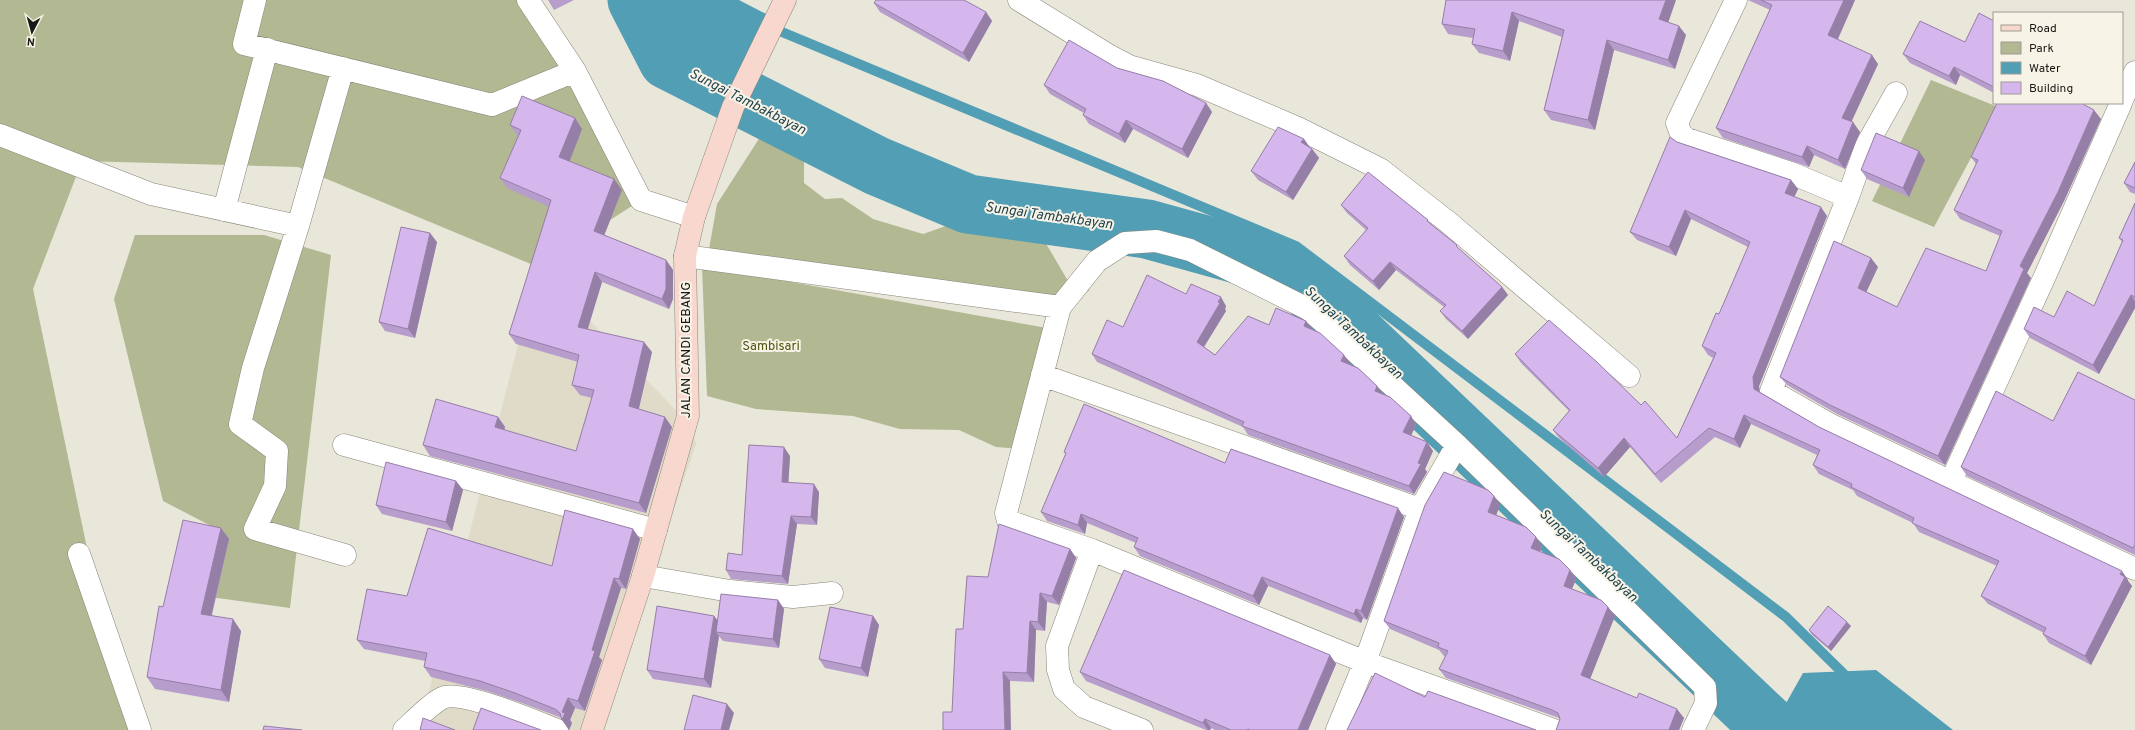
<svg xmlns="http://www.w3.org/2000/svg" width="2135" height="730" font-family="Overpass,sans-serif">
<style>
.built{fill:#e0dbc8}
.green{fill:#b1b892}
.water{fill:#529eb5}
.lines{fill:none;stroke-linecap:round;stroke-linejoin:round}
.stream{stroke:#529eb5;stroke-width:10}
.river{stroke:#529eb5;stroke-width:59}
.minor-casing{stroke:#888579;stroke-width:23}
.secondary-casing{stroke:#888579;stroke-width:23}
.minor{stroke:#fff;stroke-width:22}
.secondary{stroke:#f8d8ce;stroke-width:22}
.wall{fill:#b79dcc}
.shaded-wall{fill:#957fa6}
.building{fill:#d5b6ed;stroke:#957fa6}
.labels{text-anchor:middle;stroke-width:4;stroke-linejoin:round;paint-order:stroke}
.park-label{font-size:13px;fill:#4d550e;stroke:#f7f3e7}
.street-label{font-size:13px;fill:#181713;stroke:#f7f3e7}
.water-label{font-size:14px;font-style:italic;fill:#1b3e49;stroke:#f7f3e7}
</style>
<rect width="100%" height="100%" fill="#e9e6da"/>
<!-- built -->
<path class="built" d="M 538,267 L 690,425 L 696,444 L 598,730 L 419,730 Z"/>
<!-- green -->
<path class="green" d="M 0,0 L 538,0 L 641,200 L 538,267 L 298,167 L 82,161 L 33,289 L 104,630 L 141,730 L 0,730 Z
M 1931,80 L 1998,107 L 1934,227 L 1872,201 Z
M 766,128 L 804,156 L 804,183 L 825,199 L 842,198 L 873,219 L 923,234 L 963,220 L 1006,226 L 1041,235 L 1068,281 L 1090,290 L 1069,302 L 708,255 L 717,204 Z
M 135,235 L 264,235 L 331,255 L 290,608 L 210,597 L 217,529 L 163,501 L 114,299 Z
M 702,266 L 1047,328 L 1020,449 L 996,447 L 959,430 L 900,429 L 853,416 L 756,409 L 707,396 Z"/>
<!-- water -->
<path class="water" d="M 644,0 L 739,0 L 772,17 L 737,77 L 675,55 Z
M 1876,670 L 1953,730 L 1771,730 L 1803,673 Z"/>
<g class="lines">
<!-- stream -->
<path class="stream" d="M 770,27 L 1296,246 L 1786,617 L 1850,680"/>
<!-- river -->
<path class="river" d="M 637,0 L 668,60 L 877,166 L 968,204 L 1147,229 L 1241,255 L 1302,283 L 1773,730"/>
<!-- minor casing -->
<g class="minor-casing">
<path id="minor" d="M 255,0 L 244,44 L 492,105 L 575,71
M 528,0 L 575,71 L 641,200 L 694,217
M 1019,0 L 1110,56 L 1129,66 L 1197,85 L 1298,128 L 1380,169 L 1448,222 L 1629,376
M 1736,0 L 1677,123 L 1681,134 L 1687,139 L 1791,173 L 1848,197 L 1771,391 L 1831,425 L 2135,569
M 343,68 L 298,226 L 253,368 L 240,424 L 277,451 L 275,486 L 255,529 L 345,555
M 2122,100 L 2135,72
M 0,135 L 151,194 L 298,226
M 1848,197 L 1866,146 L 1896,93
M 224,210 L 267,49
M 685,256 L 1060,307
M 1042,375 L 1420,509
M 344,445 L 656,530
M 1951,481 L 2045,276 L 2121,103
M 1092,550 L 1057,646 L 1058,670 L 1064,689 L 1084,707 L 1142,730
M 79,554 L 140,730
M 643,576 L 730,591 L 793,597 L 832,593
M 404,730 C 414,721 433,701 445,697 C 466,692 535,721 557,730
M 1337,730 L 1365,662 L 1420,509 L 1457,445
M 1554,730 L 1365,662 L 1092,550 L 1008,521 L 1006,513 L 1060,307 L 1097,261 L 1125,243 L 1156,241 L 1190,250 L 1308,309 L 1322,321 L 1457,445 L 1705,687 L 1706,703 L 1693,730"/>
</g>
<!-- secondary casing -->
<g class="secondary-casing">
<path id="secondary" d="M 592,730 L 643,576 L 688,416 L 685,256 L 694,217 L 733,107 L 785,0"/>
</g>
<!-- minor -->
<use href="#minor" class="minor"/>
<!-- secondary -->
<use href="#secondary" class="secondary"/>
</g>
<!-- wall -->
<path class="wall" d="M 548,0 L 574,0 L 554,10 Z
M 1446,0 L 1668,22 L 1686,35 L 1675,69 L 1614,50 L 1595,130 L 1551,120 L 1544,110 L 1562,37 L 1519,21 L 1510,61 L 1479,53 L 1472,44 L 1473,38 L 1448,34 L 1442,24 Z
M 1748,0 L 1855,0 L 1838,39 L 1878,64 L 1851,122 L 1860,132 L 1845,169 L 1814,155 L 1809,167 L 1723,138 L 1716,128 L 1770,10 Z
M 874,3 L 986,12 L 992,21 L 969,62 L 880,12 Z
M 1994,21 L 1994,93 L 1960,75 L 1956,85 L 1910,63 L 1903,54 L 1965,42 Z
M 1117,68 L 1206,103 L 1212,112 L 1188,158 L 1133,129 L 1125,143 L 1089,124 L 1083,115 L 1084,113 L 1050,94 L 1044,85 Z
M 575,118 L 582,129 L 569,161 L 622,190 L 604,235 L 666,260 L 673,270 L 673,299 L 669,309 L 602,282 L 588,329 L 652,352 L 638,409 L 672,427 L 646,513 L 430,456 L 423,445 L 498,417 L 505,427 L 504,430 L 576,451 L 592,398 L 580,395 L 572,385 L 578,362 L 516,344 L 509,334 L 549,207 L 507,188 L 500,178 L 518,136 L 517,135 L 510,125 Z
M 2101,119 L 2064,201 L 2027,273 L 2031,278 L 1945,465 L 1837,414 L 1787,385 L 1780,377 L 1878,267 L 1866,292 L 1897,307 L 1986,271 L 2000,236 L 1960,219 L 1954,210 L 1976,164 L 1971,157 Z
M 1304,139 L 1309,146 L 1312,149 L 1319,158 L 1293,200 L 1258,180 L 1251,171 Z
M 1677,142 L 1791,180 L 1798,189 L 1794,197 L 1827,216 L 1759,386 L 1760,392 L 1819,427 L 2128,580 L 2128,581 L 2132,586 L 2091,665 L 2049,643 L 2043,634 L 2044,633 L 1988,604 L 1981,596 L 1997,566 L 1919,532 L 1913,523 L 1857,496 L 1853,490 L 1819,474 L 1813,465 L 1817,455 L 1751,424 L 1740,448 L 1715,437 L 1661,483 L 1630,447 L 1604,477 L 1559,438 L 1553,430 L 1569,411 L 1521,363 L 1515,354 L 1641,405 L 1677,438 L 1713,358 L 1708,355 L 1702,346 L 1719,314 L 1748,247 L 1691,219 L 1676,256 L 1637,240 L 1630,232 Z
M 1925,160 L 1909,197 L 1867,179 L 1861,170 Z
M 2135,162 L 2135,194 L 2130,192 L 2124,183 Z
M 2135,203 L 2135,308 L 2099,374 L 2030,338 L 2024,329 L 2054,317 L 2094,306 L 2122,242 L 2119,238 Z
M 1341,205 L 1431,224 L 1502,287 L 1508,295 L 1468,339 L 1446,319 L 1440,311 L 1444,307 L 1396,270 L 1379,290 L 1350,265 L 1344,256 L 1366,230 L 1347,213 Z
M 437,242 L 415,338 L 385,331 L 379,322 Z
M 1186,294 L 1226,306 L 1225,309 L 1226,311 L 1204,347 L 1215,355 L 1269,325 L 1312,329 L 1383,394 L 1411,416 L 1416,425 L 1411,435 L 1433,451 L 1425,469 L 1427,472 L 1414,494 L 1248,435 L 1243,427 L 1097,362 L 1092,354 L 1123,327 Z
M 2135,400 L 2135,555 L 1967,476 L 1961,467 L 2053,421 Z
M 1064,452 L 1225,463 L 1404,517 L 1367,620 L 1363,618 L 1361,623 L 1268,586 L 1259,605 L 1140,556 L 1134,547 L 1136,543 L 1087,523 L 1085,534 L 1047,521 L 1041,512 L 1066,454 Z
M 790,456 L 788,483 L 819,492 L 817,525 L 797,524 L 788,584 L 731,579 L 726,570 L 742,555 Z
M 456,481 L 463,490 L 452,531 L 382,514 L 376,505 Z
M 1494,496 L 1500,505 L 1496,515 L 1542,546 L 1540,552 L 1570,570 L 1576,579 L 1572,589 L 1608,607 L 1615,616 L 1590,679 L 1684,718 L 1679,730 L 1556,730 L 1560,719 L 1559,718 L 1446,678 L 1439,669 L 1445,657 L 1444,656 L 1439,650 L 1390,629 L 1384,621 Z
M 221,528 L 229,539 L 212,615 L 241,631 L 229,702 L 155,689 L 147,677 L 163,607 Z
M 640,539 L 626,589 L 621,588 L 599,657 L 602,660 L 585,711 L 575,708 L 570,720 L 572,723 L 569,730 L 562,718 L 522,703 L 487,691 L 431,677 L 424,667 L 425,661 L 364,649 L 357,640 L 407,596 L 552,566 Z
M 1070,549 L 1076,558 L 1059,605 L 1047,602 L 1045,631 L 1036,630 L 1034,682 L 1010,681 L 952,712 L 963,629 L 988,577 Z
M 778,600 L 784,609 L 779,648 L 723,641 L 719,636 L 711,688 L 653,679 L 647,670 L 714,616 L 718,621 Z
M 873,616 L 879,625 L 868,677 L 825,668 L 819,659 Z
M 1851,626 L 1831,651 L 1812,635 L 1809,630 Z
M 1330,655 L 1336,664 L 1308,730 L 1215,730 L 1211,728 L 1210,730 L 1206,730 L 1086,681 L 1080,672 Z"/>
<!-- shaded-wall -->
<path class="shaded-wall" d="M 1666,0 L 1676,0 L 1666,29 L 1659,19 Z
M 1844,0 L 1855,0 L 1835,45 L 1828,35 Z
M 986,12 L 992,21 L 969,62 L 963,53 Z
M 1512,12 L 1519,21 L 1510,61 L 1503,51 Z
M 1679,26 L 1686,35 L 1675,69 L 1668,60 Z
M 1607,40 L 1614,50 L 1595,130 L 1588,120 Z
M 1872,55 L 1878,64 L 1849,127 L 1842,118 Z
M 1954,67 L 1960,75 L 1956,85 L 1949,76 Z
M 1206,103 L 1212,112 L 1188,158 L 1182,149 Z
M 2094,110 L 2101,119 L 2064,201 L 2027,273 L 2031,278 L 1945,465 L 1938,456 L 2020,266 Z
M 575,118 L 582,129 L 567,168 L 559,157 Z
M 1126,120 L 1133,129 L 1125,143 L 1119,134 Z
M 1853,122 L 1860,132 L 1845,169 L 1838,160 Z
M 1304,139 L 1310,148 L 1301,142 Z
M 1807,146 L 1814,155 L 1809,167 L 1802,157 Z
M 1312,149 L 1319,158 L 1293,200 L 1286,192 Z
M 1919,151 L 1925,160 L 1909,197 L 1903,188 Z
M 614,179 L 622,190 L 602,241 L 594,231 Z
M 1791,180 L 1798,189 L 1792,202 L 1785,193 Z
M 1821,207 L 1827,216 L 1759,386 L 1760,398 L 1754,389 L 1753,377 Z
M 1685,210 L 1691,219 L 1676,256 L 1669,247 Z
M 430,233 L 437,242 L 415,338 L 408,329 Z
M 1871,258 L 1878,267 L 1864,297 L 1858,288 Z
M 666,260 L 673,270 L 673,299 L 669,309 L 662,299 Z
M 1390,262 L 1396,270 L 1379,290 L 1373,281 Z
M 595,272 L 602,282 L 585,337 L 578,327 Z
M 1502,287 L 1508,295 L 1468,339 L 1462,331 Z
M 2131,295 L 2135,301 L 2135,308 L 2099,374 L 2093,365 Z
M 1221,297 L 1226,306 L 1225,309 L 1226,311 L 1202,350 L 1197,342 Z
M 1306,321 L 1312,329 L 1309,334 L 1304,326 Z
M 644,342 L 652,352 L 637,417 L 629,406 Z
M 1344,355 L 1350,363 L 1347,369 L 1341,361 Z
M 1377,386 L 1383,394 L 1381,399 L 1375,391 Z
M 1744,415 L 1751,424 L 1740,448 L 1734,439 Z
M 1411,416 L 1416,425 L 1409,440 L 1403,432 Z
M 498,417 L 505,427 L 502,438 L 495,427 Z
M 665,417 L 672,427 L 646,513 L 639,503 Z
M 1624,438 L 1630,447 L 1604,477 L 1598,468 Z
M 1427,442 L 1433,451 L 1425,469 L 1427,472 L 1414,494 L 1409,486 Z
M 784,447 L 790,456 L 788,490 L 782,482 Z
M 456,481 L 463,490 L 452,531 L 446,522 Z
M 814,484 L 819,492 L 817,525 L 811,517 Z
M 1494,496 L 1500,505 L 1494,521 L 1488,512 Z
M 1398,508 L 1404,517 L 1367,620 L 1361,611 Z
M 1081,514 L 1087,523 L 1085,534 L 1078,525 Z
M 791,516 L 797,524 L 788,584 L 782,576 Z
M 221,528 L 229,539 L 209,625 L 201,614 Z
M 633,529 L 640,539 L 626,589 L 619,579 Z
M 1536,537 L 1542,546 L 1538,557 L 1531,548 Z
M 1070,549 L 1076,558 L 1059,605 L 1052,596 Z
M 1570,570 L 1576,579 L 1570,594 L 1564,586 Z
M 2122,571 L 2128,580 L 2128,581 L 2132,586 L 2091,665 L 2085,656 Z
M 1262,577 L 1268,586 L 1259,605 L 1253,596 Z
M 614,578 L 621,588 L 599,657 L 602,660 L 585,711 L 578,701 L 592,650 Z
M 1040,593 L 1047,602 L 1045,631 L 1038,622 Z
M 778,600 L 784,609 L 779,648 L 773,639 Z
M 1608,607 L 1615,616 L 1588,684 L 1581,675 Z
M 1356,609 L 1363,618 L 1361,623 L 1354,614 Z
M 714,616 L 721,625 L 716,632 L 719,636 L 711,688 L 704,679 Z
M 873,616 L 879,625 L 868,677 L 861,668 Z
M 233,619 L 241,631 L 229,702 L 221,690 Z
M 1030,621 L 1036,630 L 1034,682 L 1027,673 Z
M 1847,622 L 1851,626 L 1831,651 L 1828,647 Z
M 1330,655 L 1336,664 L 1308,730 L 1298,730 Z
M 1003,672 L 1010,681 L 1011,730 L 1005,730 Z
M 568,698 L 575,708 L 570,720 L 572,723 L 569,730 L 562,720 L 562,712 Z
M 727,704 L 734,713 L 729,730 L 721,730 Z
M 1677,709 L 1684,718 L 1679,730 L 1669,730 Z
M 1205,719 L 1211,728 L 1210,730 L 1208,730 L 1203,723 Z"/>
<!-- building -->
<path class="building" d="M 876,0 L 964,0 L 986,12 L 963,53 L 874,3 Z
M 1446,0 L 1666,0 L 1659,19 L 1679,26 L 1668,60 L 1607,40 L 1588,120 L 1544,110 L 1564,30 L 1512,12 L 1503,51 L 1472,44 L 1475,29 L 1442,24 Z
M 1761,0 L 1844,0 L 1828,35 L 1872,55 L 1842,118 L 1853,122 L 1838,160 L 1807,146 L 1802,157 L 1716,128 L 1772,5 Z
M 1979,13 L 1994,21 L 1994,87 L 1954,67 L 1949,76 L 1903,54 L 1920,21 L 1965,42 Z
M 1069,40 L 1117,68 L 1163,81 L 1206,103 L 1182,149 L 1126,120 L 1119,134 L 1083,115 L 1086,109 L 1044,85 Z
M 522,96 L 575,118 L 559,157 L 614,179 L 594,231 L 666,260 L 666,289 L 662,299 L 595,272 L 578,327 L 644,342 L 629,406 L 665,417 L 639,503 L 423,445 L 436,399 L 498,417 L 495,427 L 576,451 L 594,390 L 572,385 L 579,355 L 509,334 L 551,200 L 500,178 L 521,130 L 510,125 Z
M 1997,103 L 2081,103 L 2094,110 L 2058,192 L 2020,266 L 2024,269 L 1938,456 L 1830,405 L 1780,377 L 1834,241 L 1871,258 L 1858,288 L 1897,307 L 1926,248 L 1986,271 L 2002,231 L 1954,210 L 1978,160 L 1971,157 Z
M 1278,127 L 1304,139 L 1301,142 L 1312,149 L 1286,192 L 1251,171 Z
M 1876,133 L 1919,151 L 1903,188 L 1861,170 Z
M 1670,137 L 1677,142 L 1791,180 L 1785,193 L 1821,207 L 1753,377 L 1754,389 L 1819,427 L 2122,571 L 2120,574 L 2125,577 L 2085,656 L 2043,634 L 2046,628 L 1981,596 L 1999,561 L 1912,523 L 1914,518 L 1851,487 L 1852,484 L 1813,465 L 1820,450 L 1744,415 L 1734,439 L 1709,428 L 1655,474 L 1624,438 L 1598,468 L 1553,430 L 1570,410 L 1515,354 L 1549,320 L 1597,362 L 1641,405 L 1645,401 L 1677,438 L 1716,353 L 1702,346 L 1716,313 L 1719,314 L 1750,242 L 1685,210 L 1669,247 L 1630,232 Z
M 2135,162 L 2135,188 L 2124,183 Z
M 1368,172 L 1428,220 L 1427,221 L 1457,245 L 1456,246 L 1502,287 L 1462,331 L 1440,311 L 1446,305 L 1390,262 L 1373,281 L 1344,256 L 1368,228 L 1341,205 Z
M 2135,203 L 2135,297 L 2131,295 L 2093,365 L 2024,329 L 2034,307 L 2054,317 L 2067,291 L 2094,306 L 2123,240 L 2119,238 Z
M 401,227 L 430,233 L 408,329 L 379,322 Z
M 1147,275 L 1186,294 L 1191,284 L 1221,297 L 1218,302 L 1220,303 L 1197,342 L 1215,355 L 1248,316 L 1269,325 L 1276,308 L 1306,321 L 1304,326 L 1320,333 L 1344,355 L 1341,361 L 1358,368 L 1377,386 L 1375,391 L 1390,397 L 1411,416 L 1403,432 L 1427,442 L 1418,463 L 1421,464 L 1409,486 L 1242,426 L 1244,422 L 1092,354 L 1107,320 L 1123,327 Z
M 2078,372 L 2135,400 L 2135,545 L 2133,548 L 1961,467 L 1996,391 L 2053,421 Z
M 1084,404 L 1225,463 L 1231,449 L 1398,508 L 1361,611 L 1356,609 L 1354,614 L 1262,577 L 1253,596 L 1134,547 L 1138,538 L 1081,514 L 1078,525 L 1041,512 L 1066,453 L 1064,452 Z
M 749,445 L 784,447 L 782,482 L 814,484 L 811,517 L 791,516 L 782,576 L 726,570 L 728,553 L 742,555 Z
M 386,462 L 456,481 L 446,522 L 376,505 Z
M 1444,472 L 1488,490 L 1494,496 L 1488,512 L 1526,527 L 1536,537 L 1531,548 L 1559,559 L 1570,570 L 1564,586 L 1601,600 L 1608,607 L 1581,675 L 1637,698 L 1639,693 L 1677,709 L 1669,730 L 1556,730 L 1560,719 L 1558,713 L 1552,710 L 1439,669 L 1448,651 L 1438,647 L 1439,643 L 1384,621 L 1425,505 Z
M 565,510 L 633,529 L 619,579 L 614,578 L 592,650 L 595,651 L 578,701 L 568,698 L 562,712 L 565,713 L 562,720 L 560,713 L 555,709 L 515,693 L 480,681 L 424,667 L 427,653 L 357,640 L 367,589 L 407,596 L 428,528 L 552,566 Z
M 183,520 L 221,528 L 201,614 L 233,619 L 221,690 L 147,677 L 159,606 L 163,607 Z
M 999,524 L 1070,549 L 1052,596 L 1040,593 L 1038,622 L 1030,621 L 1027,673 L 1003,672 L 1005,730 L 943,730 L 943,712 L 952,712 L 956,629 L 963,629 L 967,576 L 988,577 Z
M 1124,570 L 1330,655 L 1298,730 L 1250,730 L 1248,729 L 1247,730 L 1231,730 L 1205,719 L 1203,723 L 1080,672 Z
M 721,594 L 778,600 L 773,639 L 716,632 Z
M 657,606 L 714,616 L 704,679 L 647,670 Z
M 1828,606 L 1847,622 L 1828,647 L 1809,630 Z
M 830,607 L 873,616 L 861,668 L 819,659 Z
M 1375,673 L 1425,697 L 1428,691 L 1536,730 L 1347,730 Z
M 693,695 L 727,704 L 721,730 L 684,730 Z
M 481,708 L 541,730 L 473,730 Z
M 423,718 L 455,730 L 420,730 Z
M 264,726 L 302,730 L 263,730 Z"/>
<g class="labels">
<!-- park labels -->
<g class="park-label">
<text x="771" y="350">Sambisari</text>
</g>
<!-- street labels -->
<g class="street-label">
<text transform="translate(685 350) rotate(-90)" y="5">JALAN CANDI GEBANG</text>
</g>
<!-- water labels -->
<g class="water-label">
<text transform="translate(748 101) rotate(27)" y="5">Sungai Tambakbayan</text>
<text transform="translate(1049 215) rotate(8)" y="5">Sungai Tambakbayan</text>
<text transform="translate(1354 332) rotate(43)" y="5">Sungai Tambakbayan</text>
<text transform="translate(1589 555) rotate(43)" y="5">Sungai Tambakbayan</text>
</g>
</g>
<!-- legend -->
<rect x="1993" y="12" width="130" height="92" fill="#f7f3e7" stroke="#9e9b92"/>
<rect x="2001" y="25" width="20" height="6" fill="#f8d8ce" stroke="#9e9b92"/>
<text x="2029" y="32" font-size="12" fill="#181713">Road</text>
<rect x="2001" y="42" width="20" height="12" fill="#b1b892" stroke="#9e9b92"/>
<text x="2029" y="52" font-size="12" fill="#181713">Park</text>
<rect x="2001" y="62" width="20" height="12" fill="#529eb5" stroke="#9e9b92"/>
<text x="2029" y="72" font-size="12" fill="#181713">Water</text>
<rect x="2001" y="82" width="20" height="12" fill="#d5b6ed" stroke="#9e9b92"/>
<text x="2029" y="92" font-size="12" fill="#181713">Building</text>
<!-- north arrow -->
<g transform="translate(32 32) rotate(186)" stroke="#f7f3e7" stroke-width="3" paint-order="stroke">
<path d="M0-3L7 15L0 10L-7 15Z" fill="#181713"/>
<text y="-6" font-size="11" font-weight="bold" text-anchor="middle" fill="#181713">N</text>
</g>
</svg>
